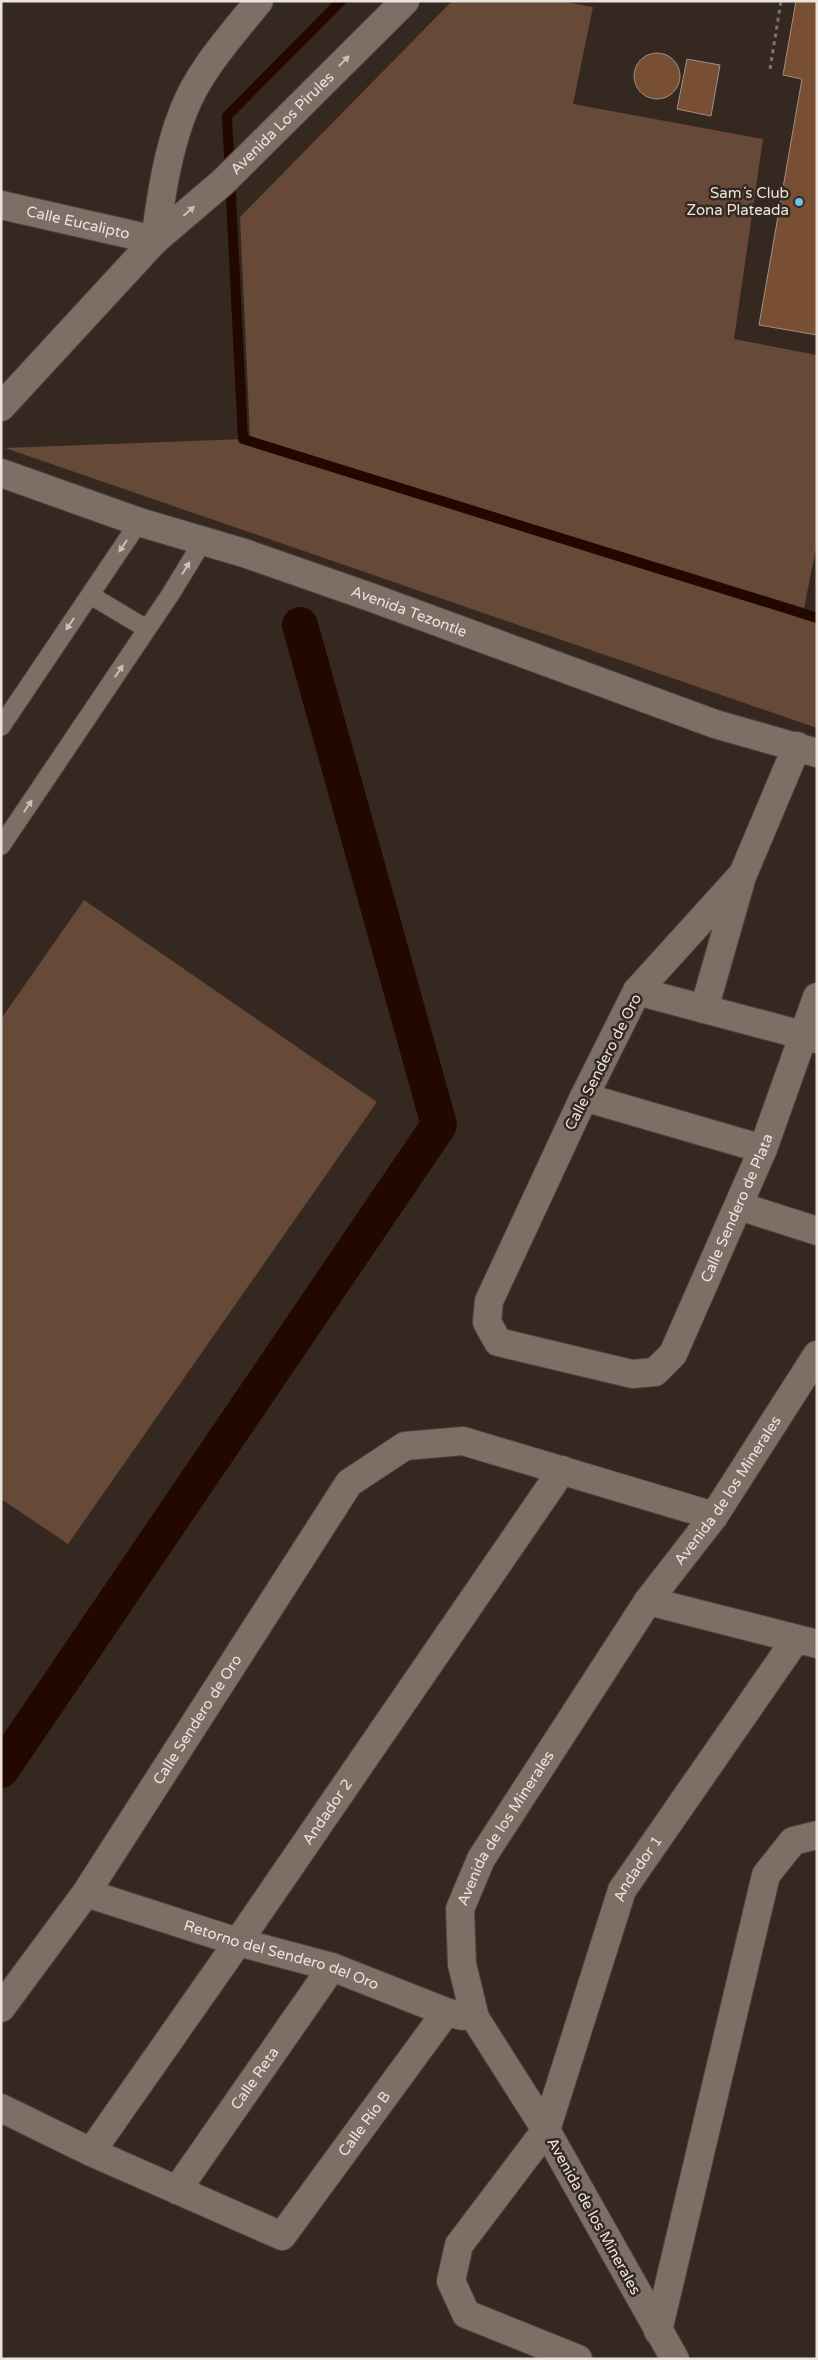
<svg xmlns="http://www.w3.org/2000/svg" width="818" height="2360" font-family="'Varela Round',sans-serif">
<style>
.green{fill:#664937}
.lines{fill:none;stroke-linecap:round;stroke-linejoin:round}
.stream{stroke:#230800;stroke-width:10}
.canal{stroke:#230800;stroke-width:36}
.building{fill:#794f34;stroke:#9f9087}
.lane-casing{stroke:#4d433d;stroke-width:20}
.street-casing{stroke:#4d433d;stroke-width:30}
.secondary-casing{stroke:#4d433d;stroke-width:30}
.path{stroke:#7c726c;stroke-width:3;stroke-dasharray:4 4;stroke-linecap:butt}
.lane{stroke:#7d6f66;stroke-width:18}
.street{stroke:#7d6f66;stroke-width:28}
.secondary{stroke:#7d6f66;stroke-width:28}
.oneway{fill:#cac0ba}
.poi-dot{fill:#69c3f1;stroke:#342821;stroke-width:2}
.labels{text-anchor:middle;stroke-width:5;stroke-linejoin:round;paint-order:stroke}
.street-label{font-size:15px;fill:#ebe3de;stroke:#342821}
.poi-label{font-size:15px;fill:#ebe3de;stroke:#342821;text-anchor:end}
</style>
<rect width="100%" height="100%" fill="#342821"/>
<!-- green -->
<path class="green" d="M 452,1 L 559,1 L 593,7 L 573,104 L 763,139 L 734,339 L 817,355 L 817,544 L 804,608 L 250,437 L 240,217 Z
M 243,439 L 817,617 L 817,728 L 5,448 Z
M 84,900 L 377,1102 L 68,1544 L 1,1499 L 1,1019 Z"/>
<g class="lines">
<!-- stream -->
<path class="stream" d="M 341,1 L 227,116 L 243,439 L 817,618"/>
<!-- canal -->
<path class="canal" d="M 1,1770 L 439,1125 L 300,625"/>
</g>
<!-- building -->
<path class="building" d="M 796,1 L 817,1 L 817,335 L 759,325 L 802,79 L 783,75 Z
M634 76a23 23 0 1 1 46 0a23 23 0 1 1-46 0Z
M 687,59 L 720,65 L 711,116 L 677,109 Z"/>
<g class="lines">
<!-- lane casing -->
<g class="lane-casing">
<path id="lane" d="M 90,595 L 147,629
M 1,727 L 139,522
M 1,846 L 170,595 L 203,541"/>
</g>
<!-- street casing -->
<g class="street-casing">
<g id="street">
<path id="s1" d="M 1,205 L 155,240"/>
<path id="s2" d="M 797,746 L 743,874 L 637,991 L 584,1097 L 489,1301 L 487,1322 L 498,1342 L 632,1374 L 655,1372 L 673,1354 L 763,1149 L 817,997"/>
<path d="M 637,991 L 817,1039"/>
<path d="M 704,1009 L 741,880"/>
<path d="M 584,1097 L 763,1149"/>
<path d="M 739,1206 L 817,1231"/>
<path d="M 648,1601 L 817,1644"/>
<path id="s3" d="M 86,1893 L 238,1942 L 332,1967 L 446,2012 L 462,2016"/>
<path id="s4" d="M 1,2008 L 86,1893 L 349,1483 L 405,1446 L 463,1441 L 714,1516"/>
<path id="s5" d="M 1,2108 L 91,2152 L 282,2236 L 446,2012"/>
<path id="s6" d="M 91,2152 L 238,1942 L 562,1470"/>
<path id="s7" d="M 177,2190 L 332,1967"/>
<path d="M 658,2331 L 766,1875 L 793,1841 L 817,1835"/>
<path id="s8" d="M 578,2359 L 466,2314 L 451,2281 L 459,2245 L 546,2130 L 622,1890 L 796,1639"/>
<path id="s9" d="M 675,2359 L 546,2130 L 475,2018 L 462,1964 L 460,1909 L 481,1859 L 648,1601 L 714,1516 L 817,1355"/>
</g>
</g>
<!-- secondary casing -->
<g class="secondary-casing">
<g id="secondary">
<path d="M 155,240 C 161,197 167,153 183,112 C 199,70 231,36 259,1"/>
<path id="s10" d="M 1,407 L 155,240 L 223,182 L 405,1"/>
<path id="s11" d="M 1,473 L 139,522 L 244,553 L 370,597 L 715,724 L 817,753"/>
</g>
</g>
<!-- path -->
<path class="path" d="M 770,69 L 781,1"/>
<!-- lane -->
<use href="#lane" class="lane"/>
<!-- street -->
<use href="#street" class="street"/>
<!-- secondary -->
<use href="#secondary" class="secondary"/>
</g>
<!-- one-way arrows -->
<defs><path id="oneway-solid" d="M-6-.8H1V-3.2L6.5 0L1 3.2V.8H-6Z" transform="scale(1.25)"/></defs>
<g class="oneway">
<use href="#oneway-solid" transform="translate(344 61) rotate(-45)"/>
<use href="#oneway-solid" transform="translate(189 211) rotate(-41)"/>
<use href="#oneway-solid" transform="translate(123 546) rotate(124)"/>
<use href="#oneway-solid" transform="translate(186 568) rotate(-58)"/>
<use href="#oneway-solid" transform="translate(70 624) rotate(124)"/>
<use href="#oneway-solid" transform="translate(119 671) rotate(-56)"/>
<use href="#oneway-solid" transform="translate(28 806) rotate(-56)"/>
</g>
<!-- markers -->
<circle class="poi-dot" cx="799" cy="202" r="5"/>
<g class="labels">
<!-- street labels -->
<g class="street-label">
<text dy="5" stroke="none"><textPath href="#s10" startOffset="400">Avenida Los Pirules</textPath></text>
<text dy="5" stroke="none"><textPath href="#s1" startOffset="79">Calle Eucalipto</textPath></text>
<text dy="5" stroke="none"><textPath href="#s11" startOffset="431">Avenida Tezontle</textPath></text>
<text transform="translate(603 1062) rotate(-63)" y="5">Calle Sendero de Oro</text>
<text dy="5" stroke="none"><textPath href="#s2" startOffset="1030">Calle Sendero de Plata</textPath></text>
<text dy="5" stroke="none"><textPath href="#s9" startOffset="1004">Avenida de los Minerales</textPath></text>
<text dy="5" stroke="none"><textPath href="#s4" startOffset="349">Calle Sendero de Oro</textPath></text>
<text dy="5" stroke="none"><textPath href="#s6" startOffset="414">Andador 2</textPath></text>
<text dy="5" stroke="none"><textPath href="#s9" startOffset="599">Avenida de los Minerales</textPath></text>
<text dy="5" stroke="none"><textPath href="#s8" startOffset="616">Andador 1</textPath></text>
<text dy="5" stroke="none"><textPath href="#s3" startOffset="205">Retorno del Sendero del Oro</textPath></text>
<text dy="5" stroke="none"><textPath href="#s7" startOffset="136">Calle Reta</textPath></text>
<text dy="5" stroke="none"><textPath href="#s5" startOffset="448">Calle Río B</textPath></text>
<text transform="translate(594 2216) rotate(61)" y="5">Avenida de los Minerales</text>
</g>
<!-- poi labels -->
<g class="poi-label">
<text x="789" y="198">Sam´s Club<tspan x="789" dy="17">Zona Plateada</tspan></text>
</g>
</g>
<!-- border -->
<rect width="818" height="2360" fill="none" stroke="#ebe3de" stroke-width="5"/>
</svg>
